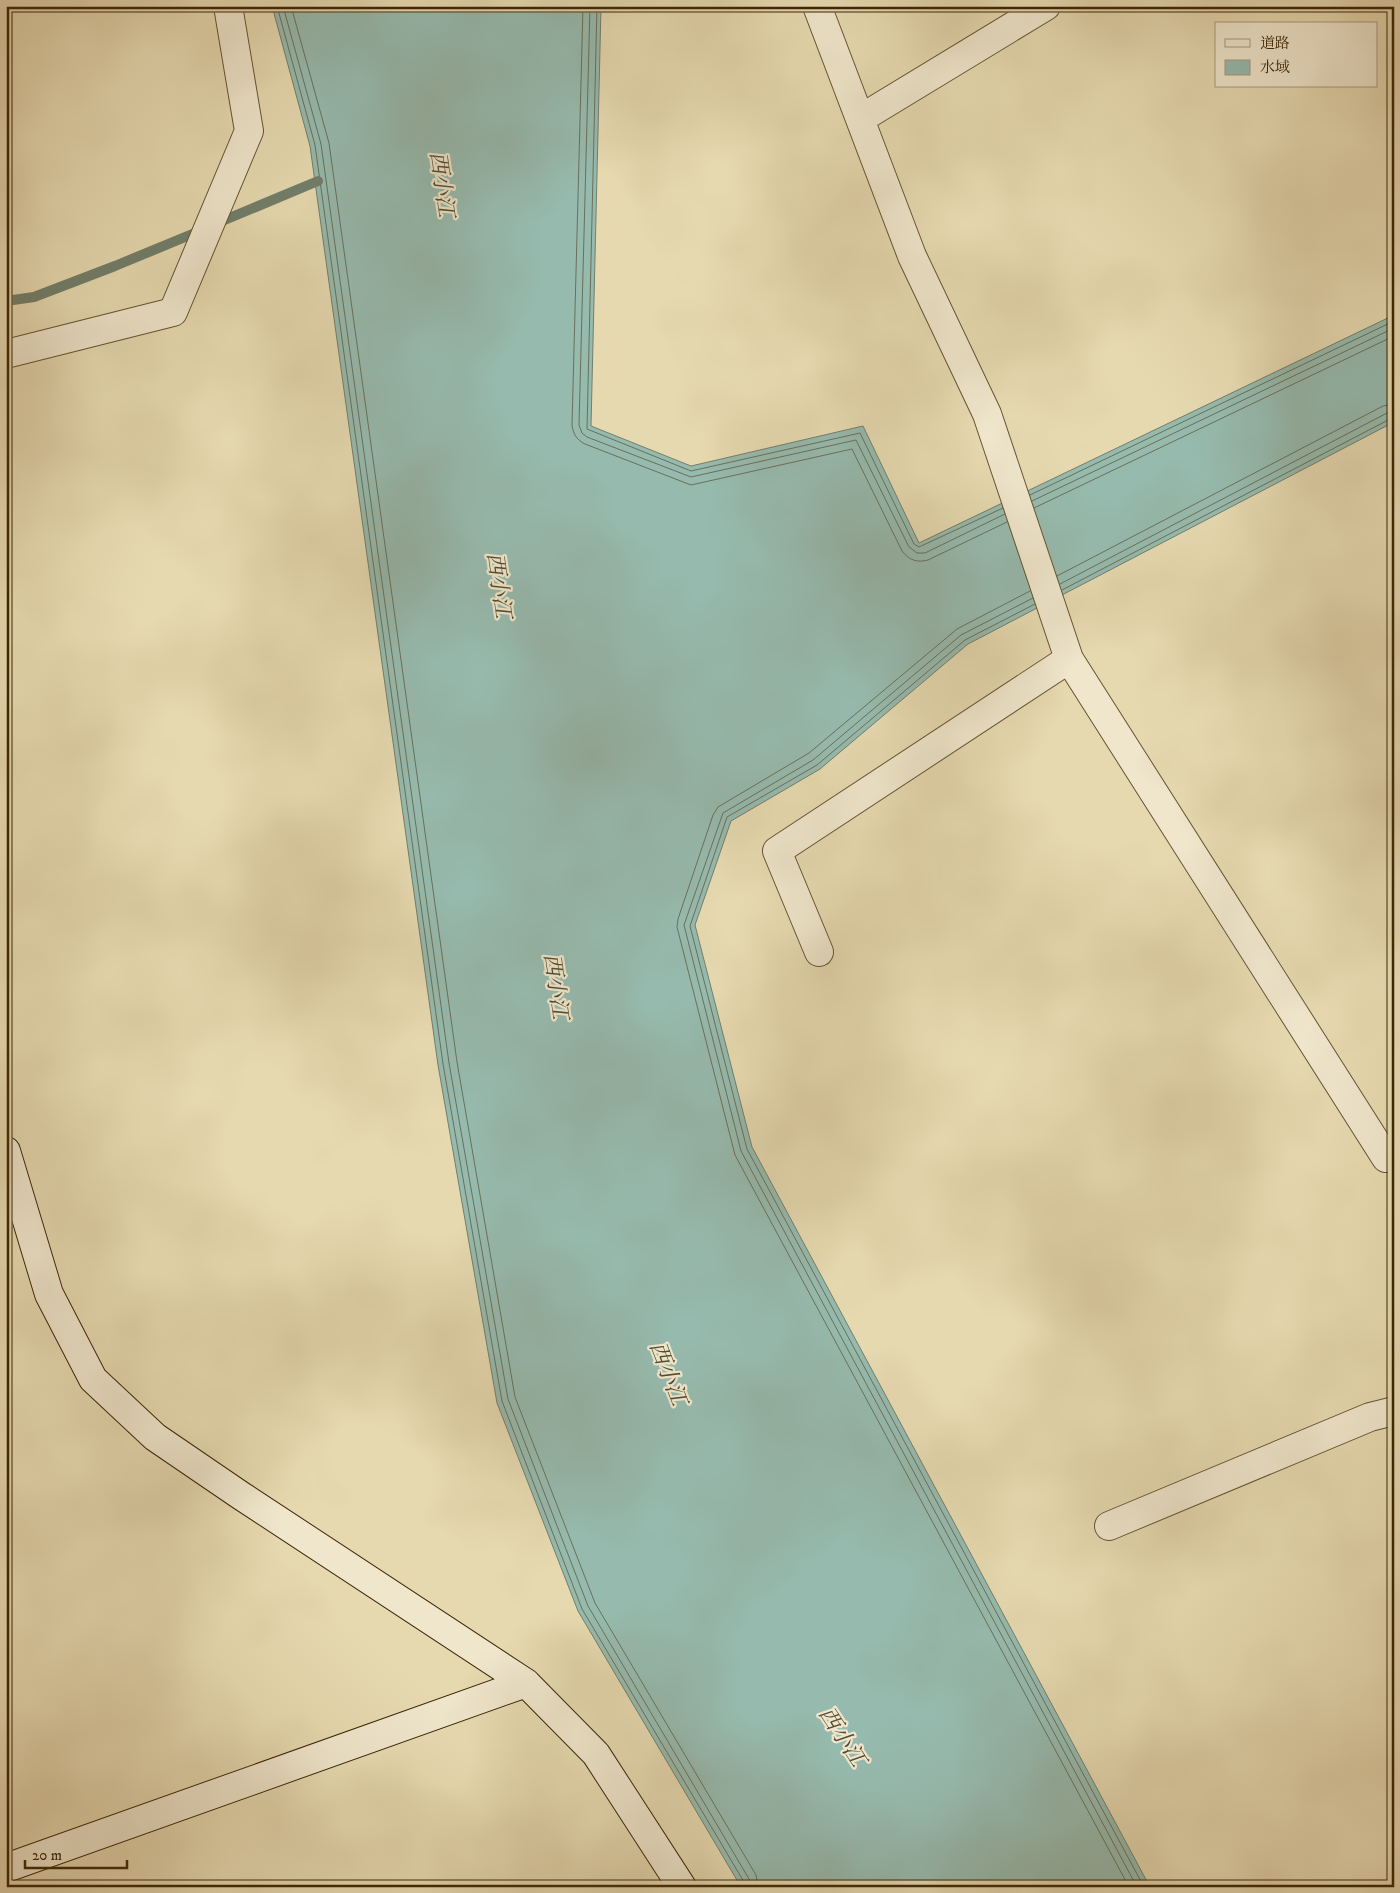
<svg xmlns="http://www.w3.org/2000/svg" width="1400" height="1893" font-family="'IM FELL DW Pica','Noto Serif SC',serif">
<style>
.water{fill:#96baae;stroke:#727f6b}
.lines{fill:none;stroke-linecap:round;stroke-linejoin:round}
.shore{stroke:#69705a;stroke-width:1}
.stream{stroke:#727f6b;stroke-width:10}
.street-casing{stroke:#665430;stroke-width:30}
.secondary-casing{stroke:#3c2706;stroke-width:30}
.street{stroke:#efe6cc;stroke-width:28}
.secondary{stroke:#efe6cc;stroke-width:28}
.labels{text-anchor:middle;stroke-width:4.5;stroke-linejoin:round;paint-order:stroke}
.water-label{font-size:22px;font-style:italic;fill:#524c30;stroke:#efe6cc}
</style>
<rect width="100%" height="100%" fill="#e6d9b0"/>
<filter id="stains"><feTurbulence type="fractalNoise" baseFrequency=".004" numOctaves="4"/><feColorMatrix values="0 0 0 0 .2 0 0 0 0 .09 0 0 0 0 .02 0 0 0 .5 -.17"/></filter>
<radialGradient id="worn" r=".72"><stop offset=".6" stop-color="#630" stop-opacity="0"/><stop offset="1" stop-color="#630" stop-opacity=".3"/></radialGradient>
<!-- water -->
<path class="water" d="M 272,6 L 601,6 L 591,426 L 691,466 L 863,426 L 919,543 L 1394,315 L 1394,422 L 968,644 L 820,769 L 731,821 L 695,925 L 752,1147 L 1150,1887 L 741,1887 L 578,1611 L 497,1403 L 438,1065 L 310,146 Z"/>
<g class="lines">
<!-- shore -->
<path class="shore" d="M 277,6 L 315,145 L 443,1064 L 502,1401 L 582,1609 L 744,1882 L 745,1887
M 283,6 L 321,144 L 449,1063 L 508,1399 L 588,1606 L 749,1879 L 751,1887
M 291,6 L 329,143 L 457,1062 L 515,1397 L 595,1603 L 756,1875 L 758,1887
M 583,6 L 572,425 C 573,434 577,440 585,444 L 691,485 L 852,449 L 902,551 C 909,560 917,563 928,560 L 1007,522
M 590,6 L 579,425 L 582,433 L 587,437 L 691,477 L 856,440 L 909,547 L 917,553 L 925,553 L 1005,514
M 597,6 L 587,429 L 691,471 L 860,433 L 914,544 L 919,547 L 1003,508
M 1030,495 L 1394,321
M 1032,501 L 1394,328
M 1034,508 L 1394,336
M 1057,576 L 1383,406 L 1394,404
M 1060,584 L 1387,413 L 1394,412
M 1062,590 L 1390,419 L 1394,418
M 1030,591 L 957,629 L 809,753 L 718,807 L 713,815 L 678,919 L 677,927 L 735,1155 L 1129,1887
M 1033,598 L 961,635 L 813,760 L 723,813 L 684,925 L 741,1151 L 1137,1887
M 1035,604 L 965,640 L 817,765 L 727,817 L 690,926 L 747,1149 L 1144,1887"/>
<!-- stream -->
<path class="stream" d="M 215,224 L 318,181
M 6,301 L 34,297 L 115,266 L 202,230"/>
<!-- street casing -->
<g class="street-casing">
<path id="street" d="M 817,6 L 912,256 L 987,414 L 1069,659 L 777,851 L 819,952
M 860,119 L 1046,6
M 6,354 L 173,312 L 249,131 L 228,6
M 1069,659 L 1386,1158 L 1394,1153
M 1109,1526 L 1370,1417 L 1394,1411"/>
</g>
<!-- secondary casing -->
<g class="secondary-casing">
<path id="secondary" d="M 6,1151 L 49,1294 L 93,1379 L 155,1437 L 240,1495 L 526,1683 L 596,1754 L 682,1887
M 6,1868 L 526,1683"/>
</g>
<!-- street -->
<use href="#street" class="street"/>
<!-- secondary -->
<use href="#secondary" class="secondary"/>
</g>
<g class="labels">
<!-- water labels -->
<g class="water-label">
<text transform="translate(443 184) rotate(82)" y="8">西小江</text>
<text transform="translate(500 585) rotate(82)" y="8">西小江</text>
<text transform="translate(557 986) rotate(82)" y="8">西小江</text>
<text transform="translate(669 1373) rotate(69)" y="8">西小江</text>
<text transform="translate(843 1736) rotate(57)" y="8">西小江</text>
</g>
</g>
<!-- margin -->
<rect width="1400" height="1893" fill="none" stroke="#e6d9b0" stroke-width="25"/>
<rect x="8" y="8" width="1385" height="1878" fill="none" stroke="#3c2706" stroke-width="2.5"/>
<rect x="12" y="12" width="1375" height="1868" fill="none" stroke="#3c2706"/>
<!-- legend -->
<rect x="1215" y="22" width="162" height="65" fill="#efe6cc" stroke="#a79a7d"/>
<rect x="1225" y="39" width="25" height="8" fill="#efe6cc" stroke="#a79a7d"/>
<text x="1260" y="48" font-size="15" fill="#3c2706">道路</text>
<rect x="1225" y="60" width="25" height="15" fill="#96baae" stroke="#a79a7d"/>
<text x="1260" y="72" font-size="15" fill="#3c2706">水域</text>
<!-- scale -->
<path d="M25 1860v8h102v-8" fill="none" stroke="#3c2706" stroke-width="2.5"/>
<text x="32" y="1860" font-size="15" fill="#3c2706" stroke="#efe6cc" stroke-width="4" paint-order="stroke">20 m</text>
<rect width="100%" height="100%" filter="url(#stains)"/>
<rect width="100%" height="100%" fill="url(#worn)"/>
</svg>
